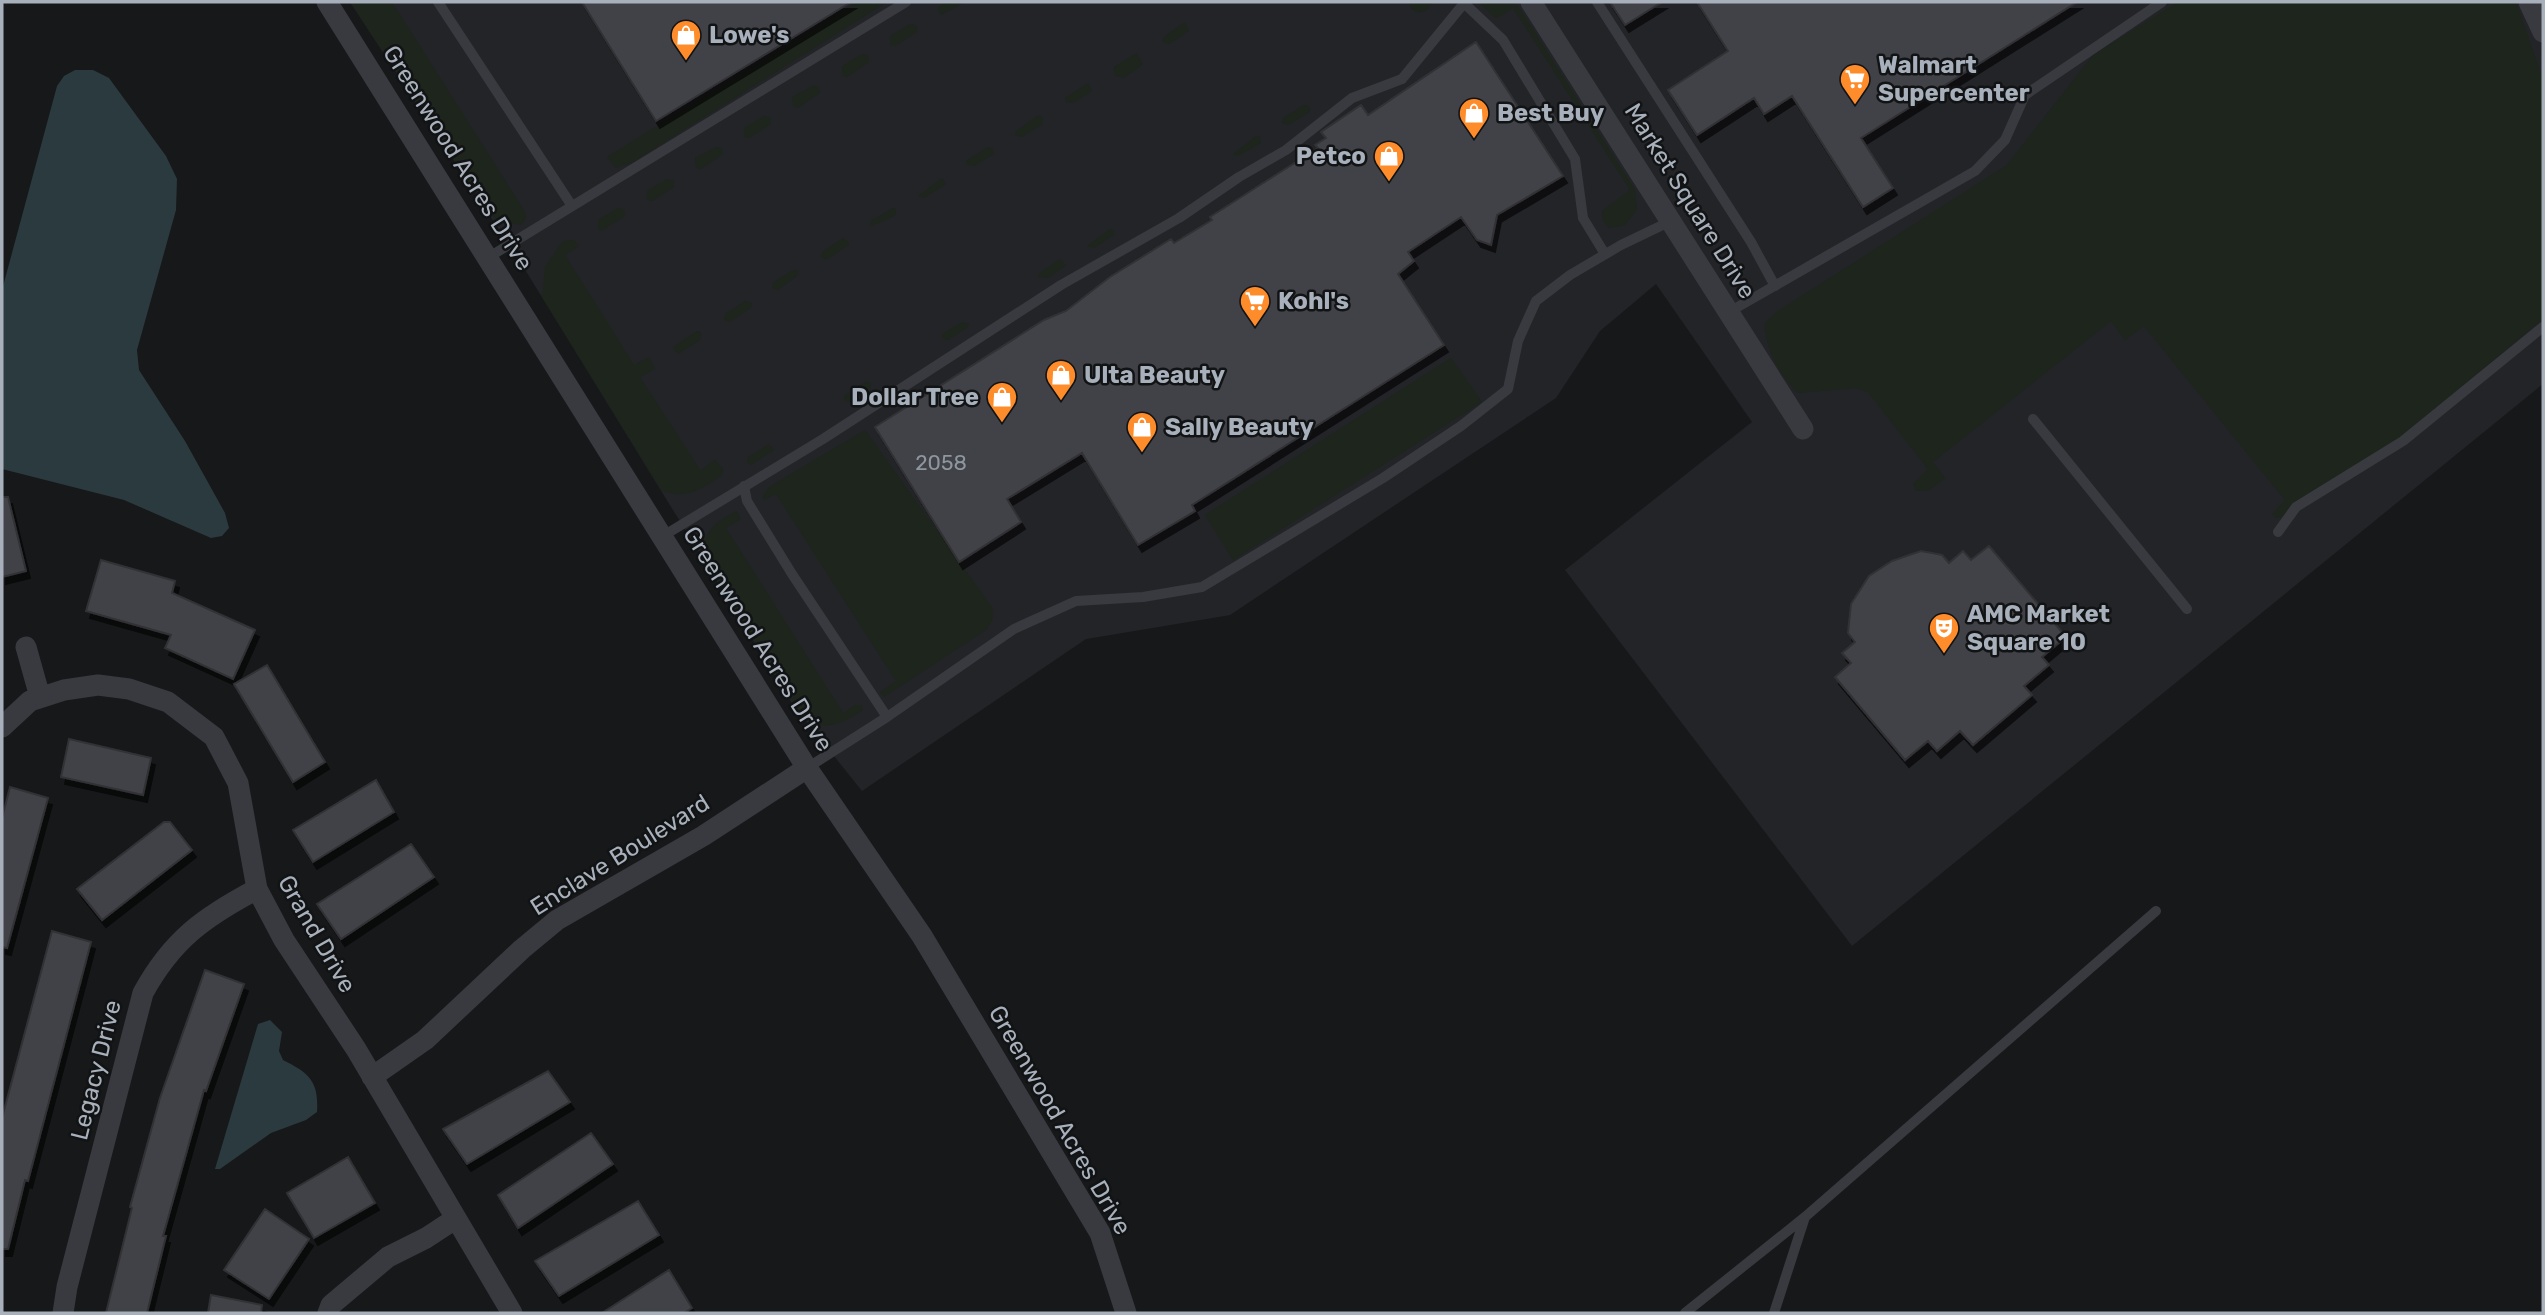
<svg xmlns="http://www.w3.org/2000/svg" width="2545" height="1315" font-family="Rubik,sans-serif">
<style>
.built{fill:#232427}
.green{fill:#1d251c}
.water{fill:#2b3a3f}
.building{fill:#414347;stroke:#313236;stroke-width:2;filter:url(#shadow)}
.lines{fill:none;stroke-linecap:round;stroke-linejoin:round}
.lane{stroke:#383a3f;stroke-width:10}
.street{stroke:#383a3f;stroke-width:21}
.labels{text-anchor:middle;stroke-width:5;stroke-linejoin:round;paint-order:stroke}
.number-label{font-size:21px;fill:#8e969e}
.poi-label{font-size:24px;font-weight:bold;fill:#a8b1bb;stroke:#121315;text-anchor:start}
.street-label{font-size:24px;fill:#a8b1bb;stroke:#121315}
</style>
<defs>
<filter id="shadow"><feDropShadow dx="4" dy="7" stdDeviation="0" flood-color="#0009"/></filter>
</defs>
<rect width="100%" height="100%" fill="#17181a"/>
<!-- built -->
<path class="built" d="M 350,2 L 2543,2 L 2543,384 L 1852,946 L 1565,570 L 1752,422 L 1656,284 L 1600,331 L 1556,398 L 1230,615 L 1086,639 L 862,791 L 793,705 L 524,268 Z"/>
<!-- green -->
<path class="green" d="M 350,2 L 392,2 L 525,212 L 526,218 L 521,225 L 503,222 L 489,214 Z
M 857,2 L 887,2 L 633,162 L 616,168 L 607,157 Z
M 944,2 L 965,2 L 941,15 L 938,8 Z
M 1409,2 L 1433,2 L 1427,10 L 1419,13 L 1411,8 Z
M 1479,2 L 1515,2 L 1529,23 L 1635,190 L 1637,209 L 1625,225 L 1609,228 L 1603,220 L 1602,211 L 1630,190 L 1513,8 L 1496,19 Z
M 2178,2 L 2516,2 L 2543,79 L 2543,319 L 2359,472 L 2283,516 L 2276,518 L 2272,514 L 2285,500 L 2144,326 L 2125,340 L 2111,321 L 1933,462 L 1945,478 L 1929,490 L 1917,491 L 1913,484 L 1928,469 L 1868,392 L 1856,388 L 1798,393 C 1781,378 1764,346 1765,323 L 1778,311 L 2007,165 L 2093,55 Z
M 1185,22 L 1189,31 L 1169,44 L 1162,41 L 1164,37 Z
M 910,24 L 917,26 L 917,32 L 895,46 L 890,45 L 890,36 Z
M 1136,53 L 1143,64 L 1124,78 L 1115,76 L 1114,67 Z
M 862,54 L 869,56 L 869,62 L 847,77 L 842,76 L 842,66 Z
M 1088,83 L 1092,91 L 1073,103 L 1065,102 L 1065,98 Z
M 813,86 L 819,87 L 820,93 L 798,108 L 793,106 L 792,97 Z
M 1304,105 L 1309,106 L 1310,112 L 1288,125 L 1282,123 L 1283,118 Z
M 1039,115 L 1043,118 L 1043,124 L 1022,137 L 1015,135 L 1016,131 Z
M 764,116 L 771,118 L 771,124 L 749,138 L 744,137 L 744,128 Z
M 1256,136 L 1260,137 L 1261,143 L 1238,156 L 1233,154 Z
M 716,147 L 722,148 L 723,154 L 701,169 L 696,168 L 695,158 Z
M 988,147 L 993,148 L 994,154 L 974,166 L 966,164 L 966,161 Z
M 942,178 L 946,184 L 924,198 L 918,196 Z
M 667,179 L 674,181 L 674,187 L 652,201 L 647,200 L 647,191 Z
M 618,208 L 625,210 L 625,216 L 603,230 L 598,229 L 598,220 Z
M 893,208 L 896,209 L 896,215 L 870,227 L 871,221 Z
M 1110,229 L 1114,231 L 1114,235 L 1094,248 L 1087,246 Z
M 843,238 L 849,242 L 849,245 L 826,260 L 821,257 L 822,252 Z
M 574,240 L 579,246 L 565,255 L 634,365 L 649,357 L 655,369 L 640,377 L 700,470 L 715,460 L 723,469 L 722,475 C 702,489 687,500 662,491 L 542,297 L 545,267 L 563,241 Z
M 1060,259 L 1066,265 L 1048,278 L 1038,277 L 1039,273 Z
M 793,270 L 799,271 L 798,275 L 778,290 L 772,288 L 772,283 Z
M 745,301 L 752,303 L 751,308 L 730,322 L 724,320 L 725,314 Z
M 962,322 L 969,324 L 968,327 L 948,340 L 942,339 L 942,334 Z
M 697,331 L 701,332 L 700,340 L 678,354 L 673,347 Z
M 1451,358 L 1482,402 L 1233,560 L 1205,515 Z
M 865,382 L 871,383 L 871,390 L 851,402 L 844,401 L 844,396 Z
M 865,430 L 993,609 L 993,619 L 986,630 L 884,697 L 880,692 L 896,681 L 776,494 L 764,500 L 763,496 L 769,487 Z
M 769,444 L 774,450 L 751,465 L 747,462 L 747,458 Z
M 736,511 L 741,519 L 726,528 L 843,713 L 855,705 L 862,705 L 863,710 C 843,723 823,734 802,716 L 703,557 C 702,531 716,522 736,511 Z"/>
<!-- water -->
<path class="water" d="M 75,70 L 93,70 L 109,78 L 166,156 L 177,179 L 176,210 L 137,350 L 139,370 L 185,441 L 225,513 L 229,528 L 222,536 L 211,538 L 124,500 L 2,469 L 2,290 L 57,86 L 64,76 Z
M 270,1020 L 282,1032 L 279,1051 L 283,1060 C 309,1073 319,1081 317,1112 L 306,1120 L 271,1133 L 220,1169 L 215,1169 L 258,1024 Z"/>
<!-- building -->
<path class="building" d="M 582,2 L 851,2 L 656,121 Z
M 1610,2 L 1662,2 L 1625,25 Z
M 1697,2 L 2077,2 L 1861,138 L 1893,188 L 1863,207 L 1792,96 L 1764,114 L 1754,98 L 1697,135 L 1668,90 L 1728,51 Z
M 1476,42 L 1563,176 L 1497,215 L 1491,245 L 1477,240 L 1461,217 L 1408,252 L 1414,261 L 1398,274 L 1444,345 L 1192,505 L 1195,511 L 1138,545 L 1082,453 L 1007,499 L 1021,522 L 959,562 L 875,427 L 1044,320 L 1066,311 L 1110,277 L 1171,239 L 1174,243 L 1212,220 L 1210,217 L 1318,148 L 1315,145 L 1326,138 L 1321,132 L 1361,105 L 1368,115 Z
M 2,497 L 8,497 L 26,571 L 2,577 Z
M 1989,546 L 2066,637 L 2042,657 L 2049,665 L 2024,686 L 2032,695 L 1973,745 L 1960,731 L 1937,751 L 1928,741 L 1905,760 L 1835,677 L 1851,663 L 1842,653 L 1855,642 L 1848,633 L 1851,604 L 1869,576 L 1892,561 L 1921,551 L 1942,555 L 1949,563 L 1963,551 L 1971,560 Z
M 101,560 L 175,581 L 172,593 L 255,630 L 233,679 L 165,648 L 171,635 L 86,611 Z
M 267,665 L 325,762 L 293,782 L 234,684 Z
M 69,739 L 151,758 L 143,795 L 61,777 Z
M 376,780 L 394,812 L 313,862 L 293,830 Z
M 10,787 L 48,798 L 7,948 L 2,947 L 2,818 Z
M 164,822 L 170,822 L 192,850 L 102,920 L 77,889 Z
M 411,844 L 434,877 L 341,939 L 317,904 Z
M 52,931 L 91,942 L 28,1181 L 25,1180 L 8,1249 L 2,1249 L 2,1118 Z
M 205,970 L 244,984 L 206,1091 L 204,1090 L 163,1236 L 166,1236 L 147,1313 L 106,1313 L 132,1208 L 130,1207 L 160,1098 Z
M 548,1071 L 570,1102 L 467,1164 L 443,1129 Z
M 591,1133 L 613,1164 L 518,1228 L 498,1195 Z
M 348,1157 L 375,1203 L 314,1238 L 287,1193 Z
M 638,1201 L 659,1235 L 559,1296 L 535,1261 Z
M 265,1209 L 309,1239 L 269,1299 L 224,1270 Z
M 669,1270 L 692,1308 L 684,1313 L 602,1313 Z
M 211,1295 L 262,1305 L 261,1313 L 208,1313 Z"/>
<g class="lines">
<!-- lane -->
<path class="lane" d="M 438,2 L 572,206
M 1597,2 L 1751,242 L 1775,286
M 1464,3 L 1503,40 L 1575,159 L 1583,218 L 1605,254
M 489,257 L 906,2
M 1729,312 L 1975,171 L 2005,140 L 2025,95 L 2162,2
M 2033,419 L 2187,609
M 744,486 L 747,501 L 792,574 L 887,717
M 2278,532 L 2296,507 L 2403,441 L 2543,327
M 663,536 L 823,439 L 1061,285 L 1179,218 L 1239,177 L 1286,150 L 1352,98 L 1402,79 L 1465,2
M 807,768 L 887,717 L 1014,629 L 1076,601 L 1143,597 L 1202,587 L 1383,478 L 1461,426 L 1508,389 L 1518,341 L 1536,301 L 1570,275 L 1621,245 L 1671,221
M 1685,1313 L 1805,1217 L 2156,911
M 1774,1313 L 1805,1217"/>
<!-- street -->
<path class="street" d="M 327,2 L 807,768 L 922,936 L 1100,1233 L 1126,1313
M 1531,2 L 1803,429
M 2529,2 L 2543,32
M 26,647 L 40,697
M 2,727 L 30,701 L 64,690 L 98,685 L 129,689 L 168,702 L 214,737 L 238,783 L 257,889 L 284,940 L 356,1049 L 512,1313
M 372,1077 L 425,1040 L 522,949 L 557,920 L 703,836 L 807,768
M 63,1313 L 67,1287 L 143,993 C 172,940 204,917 257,889
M 328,1313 L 331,1305 L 388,1257 L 426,1238 L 455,1219"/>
</g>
<!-- icons -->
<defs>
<g id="shop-pin" transform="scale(1.575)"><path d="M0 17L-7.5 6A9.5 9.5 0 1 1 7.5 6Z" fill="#ff8c2a" stroke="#121315"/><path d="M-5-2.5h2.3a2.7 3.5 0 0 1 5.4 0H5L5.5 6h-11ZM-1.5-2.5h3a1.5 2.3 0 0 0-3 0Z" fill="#fff"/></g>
<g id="supermarket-pin" transform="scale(1.575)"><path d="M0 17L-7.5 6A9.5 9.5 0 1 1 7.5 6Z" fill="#ff8c2a" stroke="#121315"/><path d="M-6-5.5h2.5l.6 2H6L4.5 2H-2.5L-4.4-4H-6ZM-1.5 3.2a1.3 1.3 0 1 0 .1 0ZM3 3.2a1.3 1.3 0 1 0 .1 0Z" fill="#fff"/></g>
<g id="theatre-pin" transform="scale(1.575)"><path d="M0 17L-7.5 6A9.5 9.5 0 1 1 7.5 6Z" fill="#ff8c2a" stroke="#121315"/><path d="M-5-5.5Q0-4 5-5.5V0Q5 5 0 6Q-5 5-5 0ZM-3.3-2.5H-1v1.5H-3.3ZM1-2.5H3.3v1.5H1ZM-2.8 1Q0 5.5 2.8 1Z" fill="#fff"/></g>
</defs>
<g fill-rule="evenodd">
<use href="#shop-pin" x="686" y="35"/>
<use href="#supermarket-pin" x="1855" y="79"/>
<use href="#shop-pin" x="1474" y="113"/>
<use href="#shop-pin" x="1389" y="156"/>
<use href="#supermarket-pin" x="1255" y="301"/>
<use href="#shop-pin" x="1061" y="375"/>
<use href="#shop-pin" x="1002" y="397"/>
<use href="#shop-pin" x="1142" y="427"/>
<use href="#theatre-pin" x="1944" y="628"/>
</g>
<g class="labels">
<!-- number labels -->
<g class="number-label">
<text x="941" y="470">2058</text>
</g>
<!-- poi labels -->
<g class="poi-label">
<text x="709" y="43">Lowe's</text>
<text x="1878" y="73">Walmart<tspan x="1878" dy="28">Supercenter</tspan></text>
<text x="1497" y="121">Best Buy</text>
<text x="1366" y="164" text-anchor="end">Petco</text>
<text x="1278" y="309">Kohl's</text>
<text x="1084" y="383">Ulta Beauty</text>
<text x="979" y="405" text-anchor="end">Dollar Tree</text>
<text x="1165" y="435">Sally Beauty</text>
<text x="1967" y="622">AMC Market<tspan x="1967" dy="28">Square 10</tspan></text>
</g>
<!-- street labels -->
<g class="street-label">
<text transform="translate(458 158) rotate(58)" y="8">Greenwood Acres Drive</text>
<text transform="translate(1690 201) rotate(58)" y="8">Market Square Drive</text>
<text transform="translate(758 639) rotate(58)" y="8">Greenwood Acres Drive</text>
<text transform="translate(620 855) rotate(-32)" y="8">Enclave Boulevard</text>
<text transform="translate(317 934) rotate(60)" y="8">Grand Drive</text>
<text transform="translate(96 1070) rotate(-76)" y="8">Legacy Drive</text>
<text transform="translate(1060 1120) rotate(60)" y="8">Greenwood Acres Drive</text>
</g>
</g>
<!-- border -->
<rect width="2545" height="1315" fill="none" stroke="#a8b1bb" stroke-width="7"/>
</svg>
